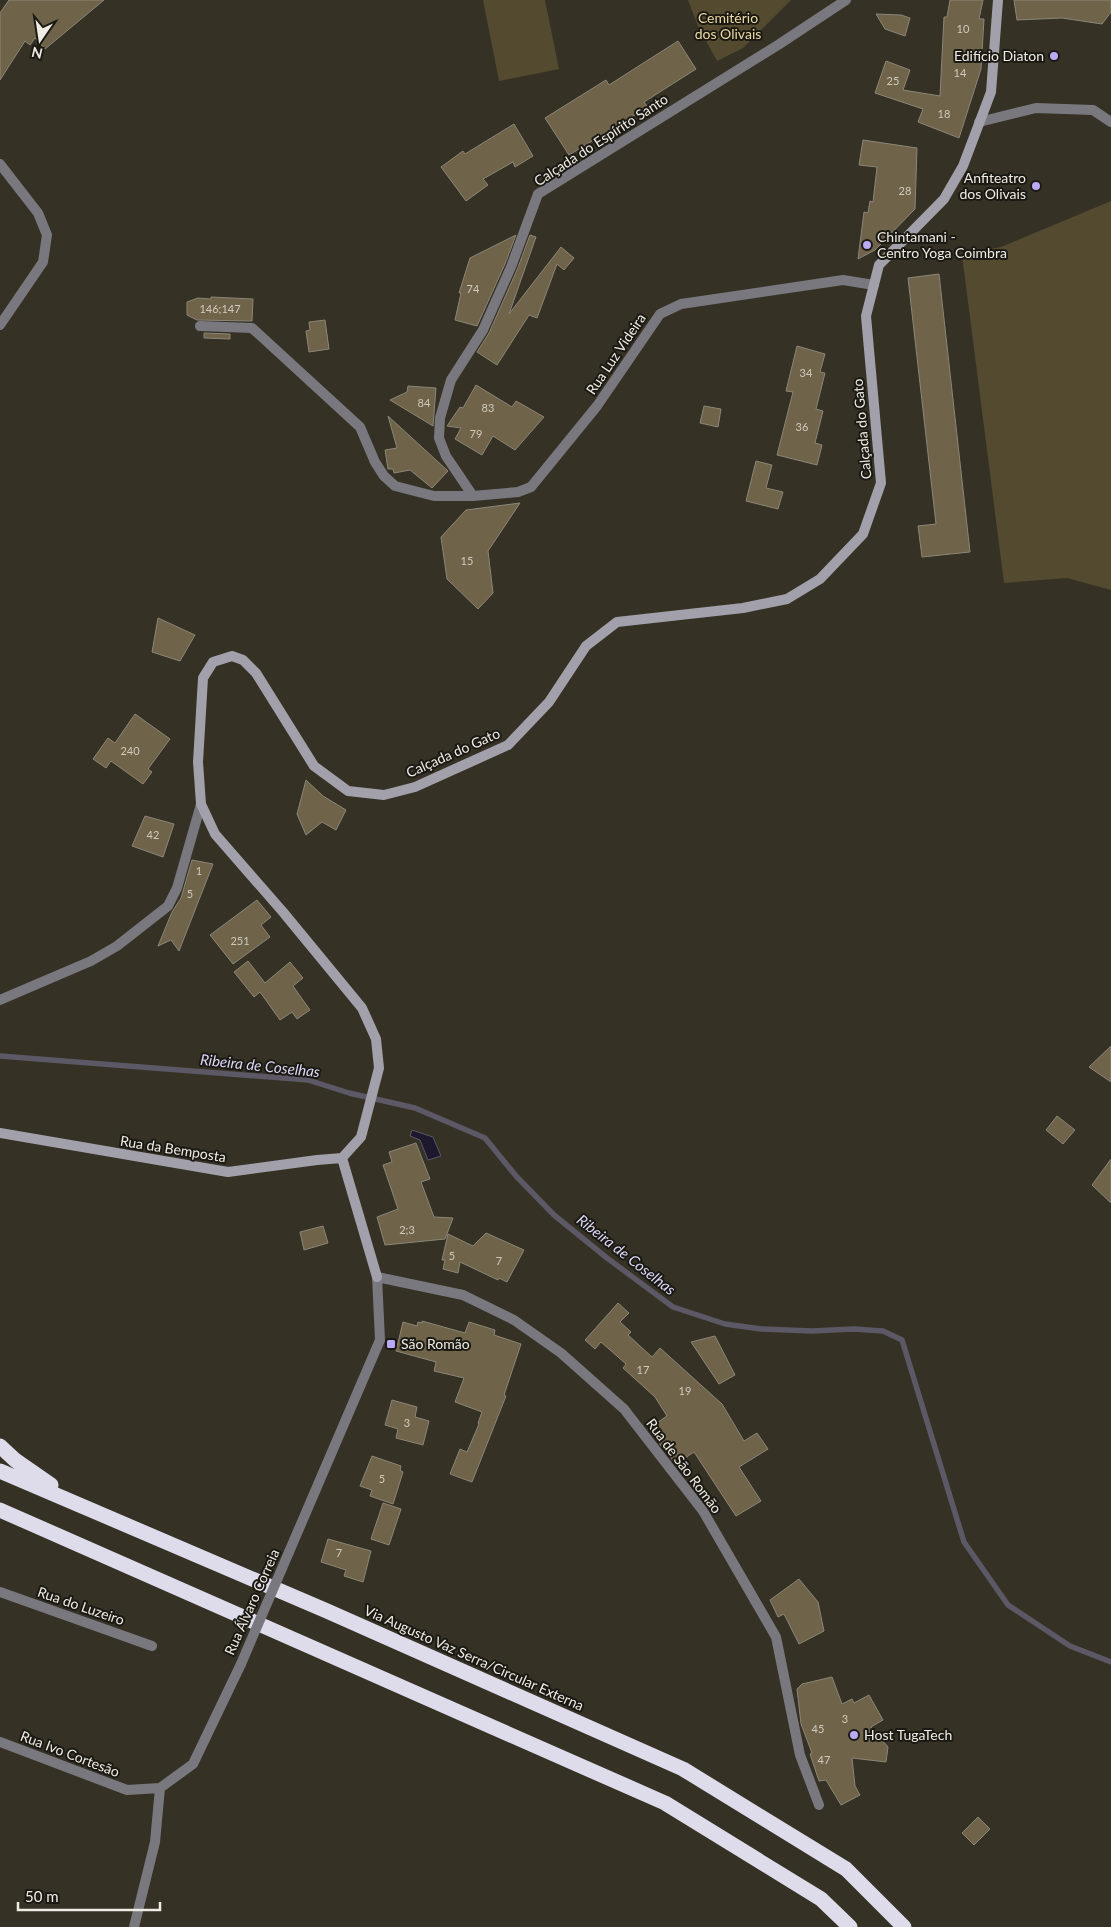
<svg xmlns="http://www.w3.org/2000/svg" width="1111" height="1927" font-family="Lato,sans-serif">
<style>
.green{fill:#544a30}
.water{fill:#1d182e;stroke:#5c5865}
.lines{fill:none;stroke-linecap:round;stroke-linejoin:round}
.stream{stroke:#5c5865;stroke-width:5.5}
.building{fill:#6f6449;stroke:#8c8679}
.street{stroke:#79787f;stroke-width:10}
.secondary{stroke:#a2a0aa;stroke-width:10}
.highway{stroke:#dedbeb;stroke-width:15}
.street-bridge{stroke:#79787f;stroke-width:10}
.poi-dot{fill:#baaaf6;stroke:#1b1913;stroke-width:2}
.labels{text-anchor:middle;stroke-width:4;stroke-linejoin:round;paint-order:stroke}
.number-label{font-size:11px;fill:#cfcabd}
.park-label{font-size:14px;fill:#eedaa4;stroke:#1b1913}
.poi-label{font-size:14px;fill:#efece4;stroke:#1b1913;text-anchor:start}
.street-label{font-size:14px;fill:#efece4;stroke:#1b1913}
.water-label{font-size:15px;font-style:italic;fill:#dcd7f7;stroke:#1b1913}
</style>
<rect width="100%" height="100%" fill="#353125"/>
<!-- green -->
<path class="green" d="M 483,0 L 545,0 L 559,69 L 499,81 Z
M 688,0 L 791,0 L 743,48 L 717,61 L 698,26 Z
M 1111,201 L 1111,590 L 1067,578 L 1004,583 L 962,255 L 1001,247 Z"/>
<!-- water -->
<path class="water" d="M 412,1130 L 433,1137 L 441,1156 L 428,1160 L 420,1140 L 410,1136 Z"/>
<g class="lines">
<!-- stream -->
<path class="stream" d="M 0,1056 L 308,1080 L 349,1093 L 415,1108 L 485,1138 L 516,1176 L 554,1215 L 607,1258 L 673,1307 L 725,1324 L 761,1329 L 812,1331 L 854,1329 L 883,1331 L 902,1340 L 964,1542 L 1008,1605 L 1070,1646 L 1111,1662"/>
</g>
<!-- building -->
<path class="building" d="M 9,0 L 104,0 L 45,49 L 35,38 L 30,45 L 25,41 L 0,80 L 0,13 Z
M 950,0 L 983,0 L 979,19 L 984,19 L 981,69 L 959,138 L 918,122 L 923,109 L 875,93 L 886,61 L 910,70 L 903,90 L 940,96 L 944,17 L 947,17 Z
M 1014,0 L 1111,0 L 1111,12 L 1102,24 L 1062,18 L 1017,20 Z
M 876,14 L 901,15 L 910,18 L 905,36 L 885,29 Z
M 678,41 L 696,69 L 644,102 L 648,107 L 569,155 L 545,118 L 606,80 L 609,85 Z
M 514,124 L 533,156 L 515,167 L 513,162 L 483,179 L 488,185 L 466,201 L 441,167 L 463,151 L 465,154 Z
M 863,140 L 917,148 L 915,209 L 875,250 L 858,259 L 864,212 L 868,213 L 870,201 L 873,202 L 877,167 L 859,165 Z
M 516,235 L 505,264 L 477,326 L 455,320 L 461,293 L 459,293 L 470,258 Z
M 530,235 L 536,237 L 509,314 L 561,247 L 574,258 L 564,270 L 557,264 L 537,318 L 529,315 L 497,365 L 477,352 L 489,333 L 517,270 Z
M 939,274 L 970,552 L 922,557 L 918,526 L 936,524 L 908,278 Z
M 211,297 L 253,299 L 252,321 L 197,320 L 187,315 L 187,302 L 198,298 L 211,299 Z
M 325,320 L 329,349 L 309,352 L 306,331 L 310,330 L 309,322 Z
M 204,333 L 230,334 L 230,339 L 204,338 Z
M 797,346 L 825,354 L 820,372 L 825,373 L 816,409 L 823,411 L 815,443 L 822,445 L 817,465 L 777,455 L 793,392 L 786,391 Z
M 476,385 L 512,407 L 516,401 L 544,417 L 515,450 L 493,436 L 482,455 L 455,439 L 461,428 L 447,426 L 460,407 L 463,408 Z
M 408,386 L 436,388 L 433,426 L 390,400 L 407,392 Z
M 704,406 L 721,409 L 718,427 L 700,423 Z
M 388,416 L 448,471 L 432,488 L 410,470 L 394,473 L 393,469 L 388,469 L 385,450 L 397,448 Z
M 756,461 L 772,465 L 766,488 L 783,492 L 778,509 L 746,501 Z
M 520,503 L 488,551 L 493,593 L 478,609 L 447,579 L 441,537 L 466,510 Z
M 158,618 L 195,635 L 180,661 L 152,652 Z
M 135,714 L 170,739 L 148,769 L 152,772 L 143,784 L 111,761 L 106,768 L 93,759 L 108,738 L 115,743 Z
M 306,780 L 323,796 L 346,810 L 336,830 L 322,822 L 306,835 L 297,814 Z
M 145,816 L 174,824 L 163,857 L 132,846 Z
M 192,860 L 213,864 L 179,951 L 171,940 L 158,946 L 172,912 L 181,898 Z
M 257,900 L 271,917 L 261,925 L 270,937 L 233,964 L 210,935 Z
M 248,961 L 265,983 L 290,962 L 303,978 L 293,986 L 310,1010 L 297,1019 L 292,1012 L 280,1020 L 260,992 L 254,997 L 234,972 Z
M 1111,1046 L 1111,1082 L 1089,1067 Z
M 1057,1116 L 1075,1130 L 1063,1144 L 1046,1130 Z
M 416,1143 L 430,1179 L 421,1182 L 434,1217 L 453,1218 L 445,1239 L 385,1245 L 377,1217 L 398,1209 L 383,1165 L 392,1162 L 389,1152 Z
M 1111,1159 L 1111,1203 L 1092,1185 Z
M 323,1226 L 328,1243 L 304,1250 L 300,1232 Z
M 486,1233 L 524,1250 L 507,1282 L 499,1278 L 498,1280 L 460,1262 L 458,1273 L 443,1269 L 445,1260 L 442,1260 L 448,1234 L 473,1246 Z
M 618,1303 L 629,1313 L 620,1322 L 631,1332 L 628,1335 L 652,1357 L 660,1348 L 722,1404 L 744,1441 L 757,1433 L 768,1449 L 739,1467 L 761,1501 L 736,1516 L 694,1452 L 676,1464 L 659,1443 L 651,1427 L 667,1416 L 655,1397 L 623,1368 L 626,1364 L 601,1342 L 595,1349 L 585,1340 Z
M 422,1321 L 465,1333 L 469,1322 L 495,1330 L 494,1335 L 521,1344 L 504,1395 L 506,1396 L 472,1482 L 450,1474 L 460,1449 L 467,1452 L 479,1424 L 478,1423 L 482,1412 L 455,1402 L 464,1378 L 434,1371 L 436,1362 L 396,1351 L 403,1322 L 417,1326 L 418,1322 L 422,1323 Z
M 715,1336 L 735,1375 L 719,1384 L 691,1342 Z
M 392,1400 L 417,1407 L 415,1417 L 429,1421 L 423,1445 L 396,1438 L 398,1429 L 385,1425 Z
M 372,1456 L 401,1466 L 400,1470 L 403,1472 L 393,1504 L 370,1496 L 372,1490 L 360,1486 Z
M 383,1503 L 401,1509 L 389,1545 L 371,1539 Z
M 328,1539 L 371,1551 L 363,1582 L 344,1576 L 346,1570 L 321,1562 Z
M 799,1579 L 818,1602 L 824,1631 L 799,1644 L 784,1614 L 778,1617 L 770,1600 Z
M 832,1677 L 842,1704 L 852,1699 L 854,1703 L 869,1695 L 883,1720 L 871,1727 L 888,1747 L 886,1762 L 852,1758 L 855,1786 L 860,1795 L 841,1805 L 826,1780 L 819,1781 L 810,1754 L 812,1753 L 801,1724 L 797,1689 L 802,1684 Z
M 978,1817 L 990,1829 L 974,1845 L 962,1833 Z"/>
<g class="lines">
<!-- street -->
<path class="street" d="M 979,122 L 1036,108 L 1093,110 L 1111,122
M 0,164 L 38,213 L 47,235 L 43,262 L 0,325
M 200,326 L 252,328 L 360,427 L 375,462 L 384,476 L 395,486 L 434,496 L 473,496 L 446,456 L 439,438 L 440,418 L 451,380 L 483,330 L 511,267 L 538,194 L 778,45 L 846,0
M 473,496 L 518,492 L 531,487 L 597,406 L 660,314 L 681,304 L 843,280 L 874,285
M 0,1000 L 91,961 L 117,946 L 168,906 L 177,888 L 201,804
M 289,1552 L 380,1340 L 377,1277 L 463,1295 L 514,1320 L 561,1353 L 624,1409 L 703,1511 L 776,1637 L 800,1755 L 819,1805
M 0,1592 L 152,1646
M 0,1742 L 127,1790 L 160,1788
M 134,1927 L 155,1842 L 160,1788 L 193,1764 L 241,1664"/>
<!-- secondary -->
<path class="secondary" d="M 0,1133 L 228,1172 L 317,1160 L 342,1158
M 342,1158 L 361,1137 L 379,1068 L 376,1039 L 362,1008 L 283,912 L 215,834 L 201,804 L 198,762 L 203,678 L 213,662 L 232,656 L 243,660 L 256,673 L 314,766 L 348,791 L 384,795 L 415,787 L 508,745 L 549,702 L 586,646 L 617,622 L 743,608 L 787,599 L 820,579 L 863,534 L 881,483 L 866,316 L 879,265 L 944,199 L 963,166 L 991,92 L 998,0
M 342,1158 L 377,1277"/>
<!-- highway -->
<path class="highway" d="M 0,1446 L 15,1460 L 51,1485
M 0,1471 L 327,1611 L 683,1769 L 846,1869 L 904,1927
M 0,1510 L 665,1803 L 821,1899 L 850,1927"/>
<!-- street-bridge -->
<path class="street-bridge" d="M 241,1664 L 289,1552"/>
</g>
<!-- markers -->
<g class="poi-dot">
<circle cx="1054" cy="56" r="5"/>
<circle cx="1036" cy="186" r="5"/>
<circle cx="867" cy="245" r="5"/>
<rect x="386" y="1339" width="10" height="10" rx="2.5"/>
<circle cx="854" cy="1735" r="5"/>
</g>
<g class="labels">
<!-- number labels -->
<g class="number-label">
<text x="963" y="33">10</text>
<text x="960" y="77">14</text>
<text x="893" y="85">25</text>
<text x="944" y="118">18</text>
<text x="905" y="195">28</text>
<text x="473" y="293">74</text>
<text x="220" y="313">146;147</text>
<text x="806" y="377">34</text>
<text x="424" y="407">84</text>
<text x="488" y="412">83</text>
<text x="802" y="431">36</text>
<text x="476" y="438">79</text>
<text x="467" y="565">15</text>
<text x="130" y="755">240</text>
<text x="153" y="839">42</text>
<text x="199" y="875">1</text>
<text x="190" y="898">5</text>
<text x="240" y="945">251</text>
<text x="407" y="1234">2;3</text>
<text x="452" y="1260">5</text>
<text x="499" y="1265">7</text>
<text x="643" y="1374">17</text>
<text x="685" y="1395">19</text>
<text x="407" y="1427">3</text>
<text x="382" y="1483">5</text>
<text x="339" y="1557">7</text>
<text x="845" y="1723">3</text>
<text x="818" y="1733">45</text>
<text x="824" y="1764">47</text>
</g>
<!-- park labels -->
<g class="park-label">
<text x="728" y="23">Cemitério<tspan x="728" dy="16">dos Olivais</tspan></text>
</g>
<!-- poi labels -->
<g class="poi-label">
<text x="1044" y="61" text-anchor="end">Edifício Diaton</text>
<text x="1026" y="183" text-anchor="end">Anfiteatro<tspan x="1026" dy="16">dos Olivais</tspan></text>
<text x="877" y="242">Chintamani -<tspan x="877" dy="16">Centro Yoga Coimbra</tspan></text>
<text x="401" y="1349">São Romão</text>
<text x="864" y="1740">Host TugaTech</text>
</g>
<!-- street labels -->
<g class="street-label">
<text transform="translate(601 140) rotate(-33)" y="5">Calçada do Espírito Santo</text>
<text transform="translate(616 354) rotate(-56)" y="5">Rua Luz Videira</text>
<text transform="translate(862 429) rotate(-95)" y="5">Calçada do Gato</text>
<text transform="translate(453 753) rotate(-24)" y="5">Calçada do Gato</text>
<text transform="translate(173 1149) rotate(9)" y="5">Rua da Bemposta</text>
<text transform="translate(684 1466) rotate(53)" y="5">Rua de São Romão</text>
<text transform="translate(252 1602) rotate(-66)" y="5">Rua Álvaro Correia</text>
<text transform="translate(81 1606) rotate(19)" y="5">Rua do Luzeiro</text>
<text transform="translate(474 1658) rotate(24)" y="5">Via Augusto Vaz Serra/Circular Externa</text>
<text transform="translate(70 1754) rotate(21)" y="5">Rua Ivo Cortesão</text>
</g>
<!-- water labels -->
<g class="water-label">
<text transform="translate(260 1066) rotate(6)" y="5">Ribeira de Coselhas</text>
<text transform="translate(626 1255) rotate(38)" y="5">Ribeira de Coselhas</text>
</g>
</g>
<!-- north arrow -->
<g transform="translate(40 40) rotate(193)" stroke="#1b1913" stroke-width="4" paint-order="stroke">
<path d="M0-4L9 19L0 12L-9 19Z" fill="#efece4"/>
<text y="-8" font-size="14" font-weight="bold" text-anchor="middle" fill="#efece4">N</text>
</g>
<!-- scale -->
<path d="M18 1902v8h142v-8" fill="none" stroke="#efece4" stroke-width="2.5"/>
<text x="25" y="1902" font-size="15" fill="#efece4" stroke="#1b1913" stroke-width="4" paint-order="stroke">50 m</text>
</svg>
